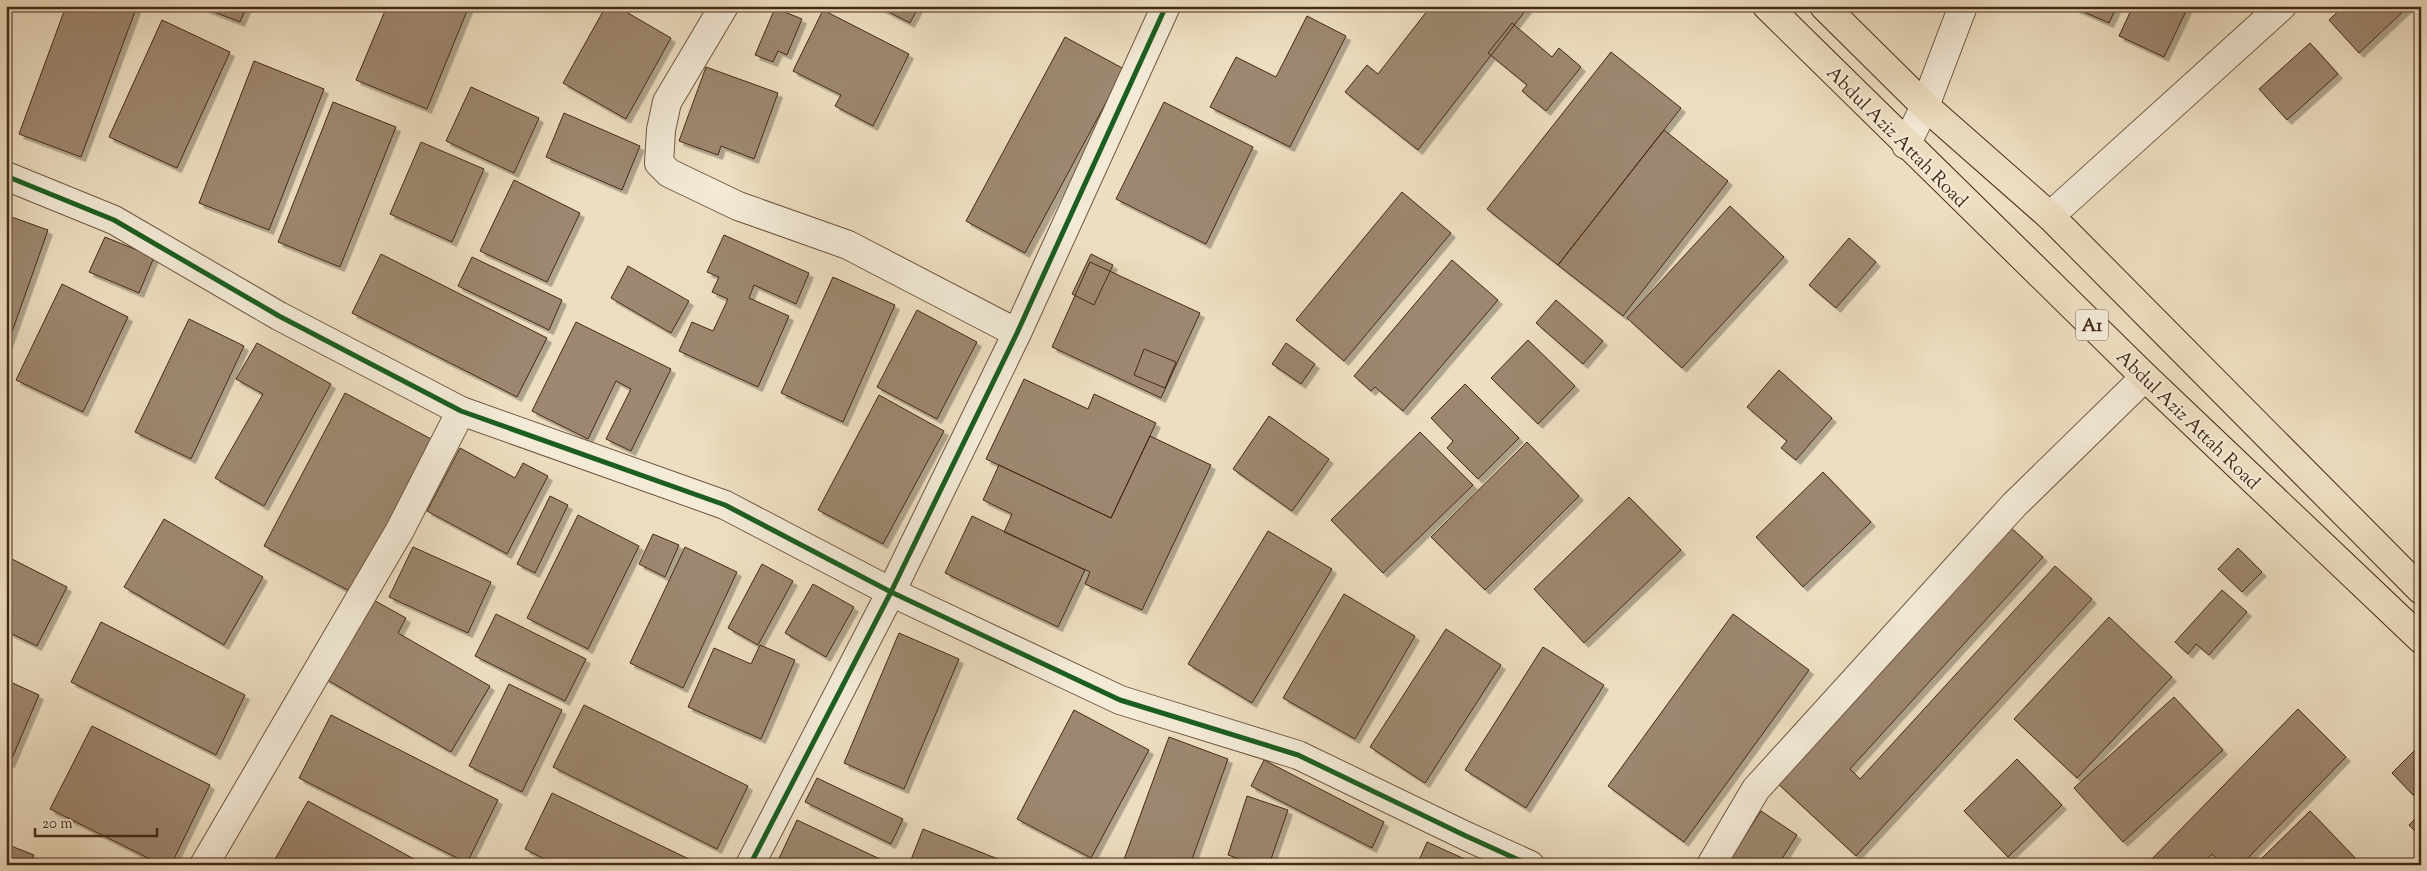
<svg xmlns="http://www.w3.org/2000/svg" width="2427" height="871" font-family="'Sorts Mill Goudy',serif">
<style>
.building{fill:#9d876f;stroke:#462916;filter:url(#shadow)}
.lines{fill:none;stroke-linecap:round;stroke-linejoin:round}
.minor-casing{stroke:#705641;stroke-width:30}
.highway-casing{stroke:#462916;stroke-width:30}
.minor{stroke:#f3ead7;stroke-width:28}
.highway{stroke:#eddec1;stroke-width:28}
.cycleway-casing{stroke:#f3ead7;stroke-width:8}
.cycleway{stroke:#1b5e20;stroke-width:5}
.labels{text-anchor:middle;stroke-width:4;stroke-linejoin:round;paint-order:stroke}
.shield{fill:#f3ead7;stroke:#7a6350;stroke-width:1}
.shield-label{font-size:18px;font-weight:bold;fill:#462916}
.street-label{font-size:19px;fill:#462916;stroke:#f3ead7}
</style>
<defs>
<filter id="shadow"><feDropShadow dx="4.5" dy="4.5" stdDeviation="0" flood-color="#0004"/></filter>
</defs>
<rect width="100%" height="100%" fill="#eddec1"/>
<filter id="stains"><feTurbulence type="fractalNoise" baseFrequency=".004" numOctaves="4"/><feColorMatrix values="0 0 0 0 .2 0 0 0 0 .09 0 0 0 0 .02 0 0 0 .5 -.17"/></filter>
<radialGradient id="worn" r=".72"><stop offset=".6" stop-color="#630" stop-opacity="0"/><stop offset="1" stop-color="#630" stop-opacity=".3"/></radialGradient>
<!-- building -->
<path class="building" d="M 66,6 L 137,6 L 81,157 L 19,134 Z
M 199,6 L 247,6 L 240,22 Z
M 387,6 L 469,6 L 427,109 L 356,80 Z
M 606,6 L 616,6 L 671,38 L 626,119 L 563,83 Z
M 877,6 L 919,6 L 910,23 Z
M 1431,6 L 1529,6 L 1418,150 L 1345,92 L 1367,65 L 1378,74 Z
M 2070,6 L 2117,6 L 2109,23 Z
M 2133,6 L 2188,7 L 2164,57 L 2119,36 Z
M 2344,6 L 2409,6 L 2359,53 L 2329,20 Z
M 775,8 L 802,19 L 787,55 L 778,51 L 773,62 L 755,55 Z
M 823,10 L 909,54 L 873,126 L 835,106 L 841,95 L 793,71 Z
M 1307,16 L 1346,36 L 1290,147 L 1210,107 L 1236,57 L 1276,77 Z
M 162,20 L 230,52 L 177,168 L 109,137 Z
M 1512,23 L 1552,57 L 1559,48 L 1581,67 L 1546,111 L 1522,91 L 1527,85 L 1488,53 Z
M 1065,37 L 1124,69 L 1025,253 L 966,221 Z
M 2310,43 L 2338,74 L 2287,120 L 2259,89 Z
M 1611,52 L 1681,108 L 1558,265 L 1487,209 Z
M 254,61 L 324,89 L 269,230 L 199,203 Z
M 706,67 L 778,93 L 754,159 L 721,146 L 718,155 L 679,141 Z
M 471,87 L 539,118 L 514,173 L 446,141 Z
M 333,102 L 396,127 L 340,267 L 278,242 Z
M 1164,102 L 1253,147 L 1206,244 L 1116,199 Z
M 564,113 L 640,146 L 622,190 L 546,157 Z
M 1664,130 L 1728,181 L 1623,316 L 1558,265 Z
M 421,142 L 484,169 L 452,242 L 390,214 Z
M 514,180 L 580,213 L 547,282 L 480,251 Z
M 1402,192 L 1451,233 L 1344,361 L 1296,320 Z
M 1730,206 L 1784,257 L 1682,368 L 1627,318 Z
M 6,215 L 48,230 L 6,349 Z
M 724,235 L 809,273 L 796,304 L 754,285 L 749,298 L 789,316 L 758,387 L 679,351 L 692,322 L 713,331 L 728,299 L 712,292 L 719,277 L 707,272 Z
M 105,237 L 154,257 L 139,293 L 89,272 Z
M 1849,238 L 1876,262 L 1836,308 L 1809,285 Z
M 381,254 L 547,338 L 517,397 L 352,313 Z
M 1091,254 L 1113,265 L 1094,305 L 1072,294 Z
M 472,257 L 562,300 L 549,330 L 458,286 Z
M 1452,260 L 1498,300 L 1403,411 L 1375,387 L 1371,391 L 1354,376 Z
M 1090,262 L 1200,313 L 1161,398 L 1052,347 Z
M 628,266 L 689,301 L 671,333 L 611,298 Z
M 833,277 L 895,305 L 843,422 L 781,393 Z
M 62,284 L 128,317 L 83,412 L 16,380 Z
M 1556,300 L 1603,341 L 1583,364 L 1536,323 Z
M 917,310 L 977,342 L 937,419 L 877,387 Z
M 189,319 L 244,346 L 191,459 L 135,432 Z
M 576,322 L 671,369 L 631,451 L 606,439 L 631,389 L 616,381 L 588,439 L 532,411 Z
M 1528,340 L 1575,386 L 1538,424 L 1491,378 Z
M 257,343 L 331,384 L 264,506 L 215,478 L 263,394 L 236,379 Z
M 1286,343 L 1315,364 L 1301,384 L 1272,364 Z
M 1144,349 L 1176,362 L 1165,388 L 1134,375 Z
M 1779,370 L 1832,418 L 1796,460 L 1781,448 L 1787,441 L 1747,407 Z
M 1024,379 L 1088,409 L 1094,394 L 1156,423 L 1111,518 L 986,459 Z
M 1465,384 L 1519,438 L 1478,479 L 1447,448 L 1453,441 L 1431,418 Z
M 345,393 L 433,440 L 353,593 L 264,546 Z
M 879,395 L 944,431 L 883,544 L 818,510 Z
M 1269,416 L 1329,459 L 1292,511 L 1233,469 Z
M 1420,432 L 1473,485 L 1383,573 L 1331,520 Z
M 1150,436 L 1211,465 L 1142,610 L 1085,584 L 1090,572 L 1004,532 L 1012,514 L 983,500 L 999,465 L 1111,518 Z
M 1527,442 L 1579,496 L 1485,590 L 1431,537 Z
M 460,448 L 515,478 L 523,463 L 548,476 L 507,554 L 427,511 Z
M 1823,472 L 1871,522 L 1803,587 L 1756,537 Z
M 550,496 L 568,505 L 535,573 L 517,564 Z
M 1629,497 L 1681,550 L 1584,643 L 1534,589 Z
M 578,515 L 639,546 L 588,649 L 527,618 Z
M 972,516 L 1085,570 L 1058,627 L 945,573 Z
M 164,519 L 263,577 L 224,645 L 124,587 Z
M 2007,524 L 2043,557 L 1850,769 L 1860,779 L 2055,566 L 2092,599 L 1856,856 L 1773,779 Z
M 1268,531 L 1332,569 L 1252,703 L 1188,664 Z
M 653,534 L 679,545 L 665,577 L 639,564 Z
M 413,547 L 491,582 L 468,633 L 389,597 Z
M 685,547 L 737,572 L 683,688 L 630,663 Z
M 2238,548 L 2262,572 L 2242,592 L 2218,569 Z
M 6,556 L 67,587 L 37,646 L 6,631 Z
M 762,564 L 793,581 L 758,645 L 728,628 Z
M 813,584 L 854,607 L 826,657 L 785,633 Z
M 2222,590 L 2247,612 L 2209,655 L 2196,644 L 2188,654 L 2175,642 Z
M 1344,594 L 1415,636 L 1355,739 L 1283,698 Z
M 370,598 L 406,618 L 398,633 L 490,686 L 451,752 L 324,678 Z
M 496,614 L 586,659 L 565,701 L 475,656 Z
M 1733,614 L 1809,670 L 1684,842 L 1608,786 Z
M 2109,617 L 2172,677 L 2077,778 L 2014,719 Z
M 101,622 L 245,695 L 216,755 L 71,682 Z
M 1446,629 L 1501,665 L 1425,783 L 1370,747 Z
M 899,633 L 959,659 L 904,789 L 844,763 Z
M 760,645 L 795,660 L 761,739 L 688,707 L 714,648 L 751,664 Z
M 1543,647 L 1604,685 L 1526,808 L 1465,770 Z
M 6,680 L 39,695 L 10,763 L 6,762 Z
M 509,684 L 562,710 L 522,792 L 469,766 Z
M 2174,697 L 2223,750 L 2123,842 L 2074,788 Z
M 584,705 L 748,786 L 717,849 L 553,767 Z
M 2298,709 L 2346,757 L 2241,865 L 2223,865 L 2212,854 L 2201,865 L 2146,865 Z
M 1074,710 L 1149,750 L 1091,858 L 1017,819 Z
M 331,715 L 498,800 L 467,863 L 299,778 Z
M 92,726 L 210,785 L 171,865 L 162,865 L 50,809 Z
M 1169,737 L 1228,759 L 1190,865 L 1122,865 Z
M 2421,744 L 2421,788 L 2413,795 L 2392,773 Z
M 2017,759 L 2062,805 L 2008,857 L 1964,811 Z
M 1264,760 L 1384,822 L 1372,848 L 1251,786 Z
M 817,778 L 903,819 L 891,844 L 805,802 Z
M 552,793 L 693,861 L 692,865 L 556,865 L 525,849 Z
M 1247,796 L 1288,810 L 1269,865 L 1257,865 L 1228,855 Z
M 308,801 L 425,865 L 282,865 L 274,861 Z
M 1761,811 L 1797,835 L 1778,865 L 1726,865 Z
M 2310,811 L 2357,860 L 2352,865 L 2255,865 Z
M 2421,813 L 2421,837 L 2409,825 Z
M 797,820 L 880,859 L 877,865 L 776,865 Z
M 923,829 L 1013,865 L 909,865 Z
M 1427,842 L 1478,865 L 1417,865 Z
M 6,844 L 34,855 L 30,865 L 6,865 Z"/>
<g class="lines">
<!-- minor casing -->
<g class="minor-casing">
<path id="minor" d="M 724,6 L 667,102 L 661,130 L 659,163 L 669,173 L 738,206 L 848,245 L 1017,333
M 1906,145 L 1925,106 L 1963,6
M 6,176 L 114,220 L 279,316 L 461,411 L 725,505 L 891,592 L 1120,700 L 1298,755 L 1466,836 L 1530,865
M 2050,216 L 2282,6
M 204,865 L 400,530 L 461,411
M 750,865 L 891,592 L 1017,333 L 1166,6
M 1711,865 L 1756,789 L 2014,505 L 2145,377"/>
</g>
<!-- highway casing -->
<g class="highway-casing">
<path id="highway" d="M 1767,6 L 2145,377 L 2421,639
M 1824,6 L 1925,106 L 2050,216 L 2421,590"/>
</g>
<!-- minor -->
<use href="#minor" class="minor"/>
<!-- highway -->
<use href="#highway" class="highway"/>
<!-- cycleway casing -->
<g class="cycleway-casing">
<path id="cycleway" d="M 6,176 L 114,220 L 279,316 L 461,411 L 725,505 L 891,592 L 1120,700 L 1298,755 L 1466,836 L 1530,865
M 750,865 L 891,592 L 1017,333 L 1166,6"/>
</g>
<!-- cycleway -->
<use href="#cycleway" class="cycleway"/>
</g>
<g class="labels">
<!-- shield labels -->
<rect class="shield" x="2076" y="309.5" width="32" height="31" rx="4"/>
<g class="shield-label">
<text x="2092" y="331">A1</text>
</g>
<!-- street labels -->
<g class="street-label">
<text transform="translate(1898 136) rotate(45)" y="7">Abdul Aziz Attah Road</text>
<text transform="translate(2189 419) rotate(44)" y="7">Abdul Aziz Attah Road</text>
</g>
</g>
<!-- margin -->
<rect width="2427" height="871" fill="none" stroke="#eddec1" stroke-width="25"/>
<rect x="8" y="8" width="2412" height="856" fill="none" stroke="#462916" stroke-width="2.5"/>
<rect x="12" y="12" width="2402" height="846" fill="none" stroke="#462916"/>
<!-- scale -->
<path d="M35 828v8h122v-8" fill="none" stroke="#462916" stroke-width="2.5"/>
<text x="42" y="828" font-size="15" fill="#462916" stroke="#f3ead7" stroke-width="4" paint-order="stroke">20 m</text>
<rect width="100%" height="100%" filter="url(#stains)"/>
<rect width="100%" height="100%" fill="url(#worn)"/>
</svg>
